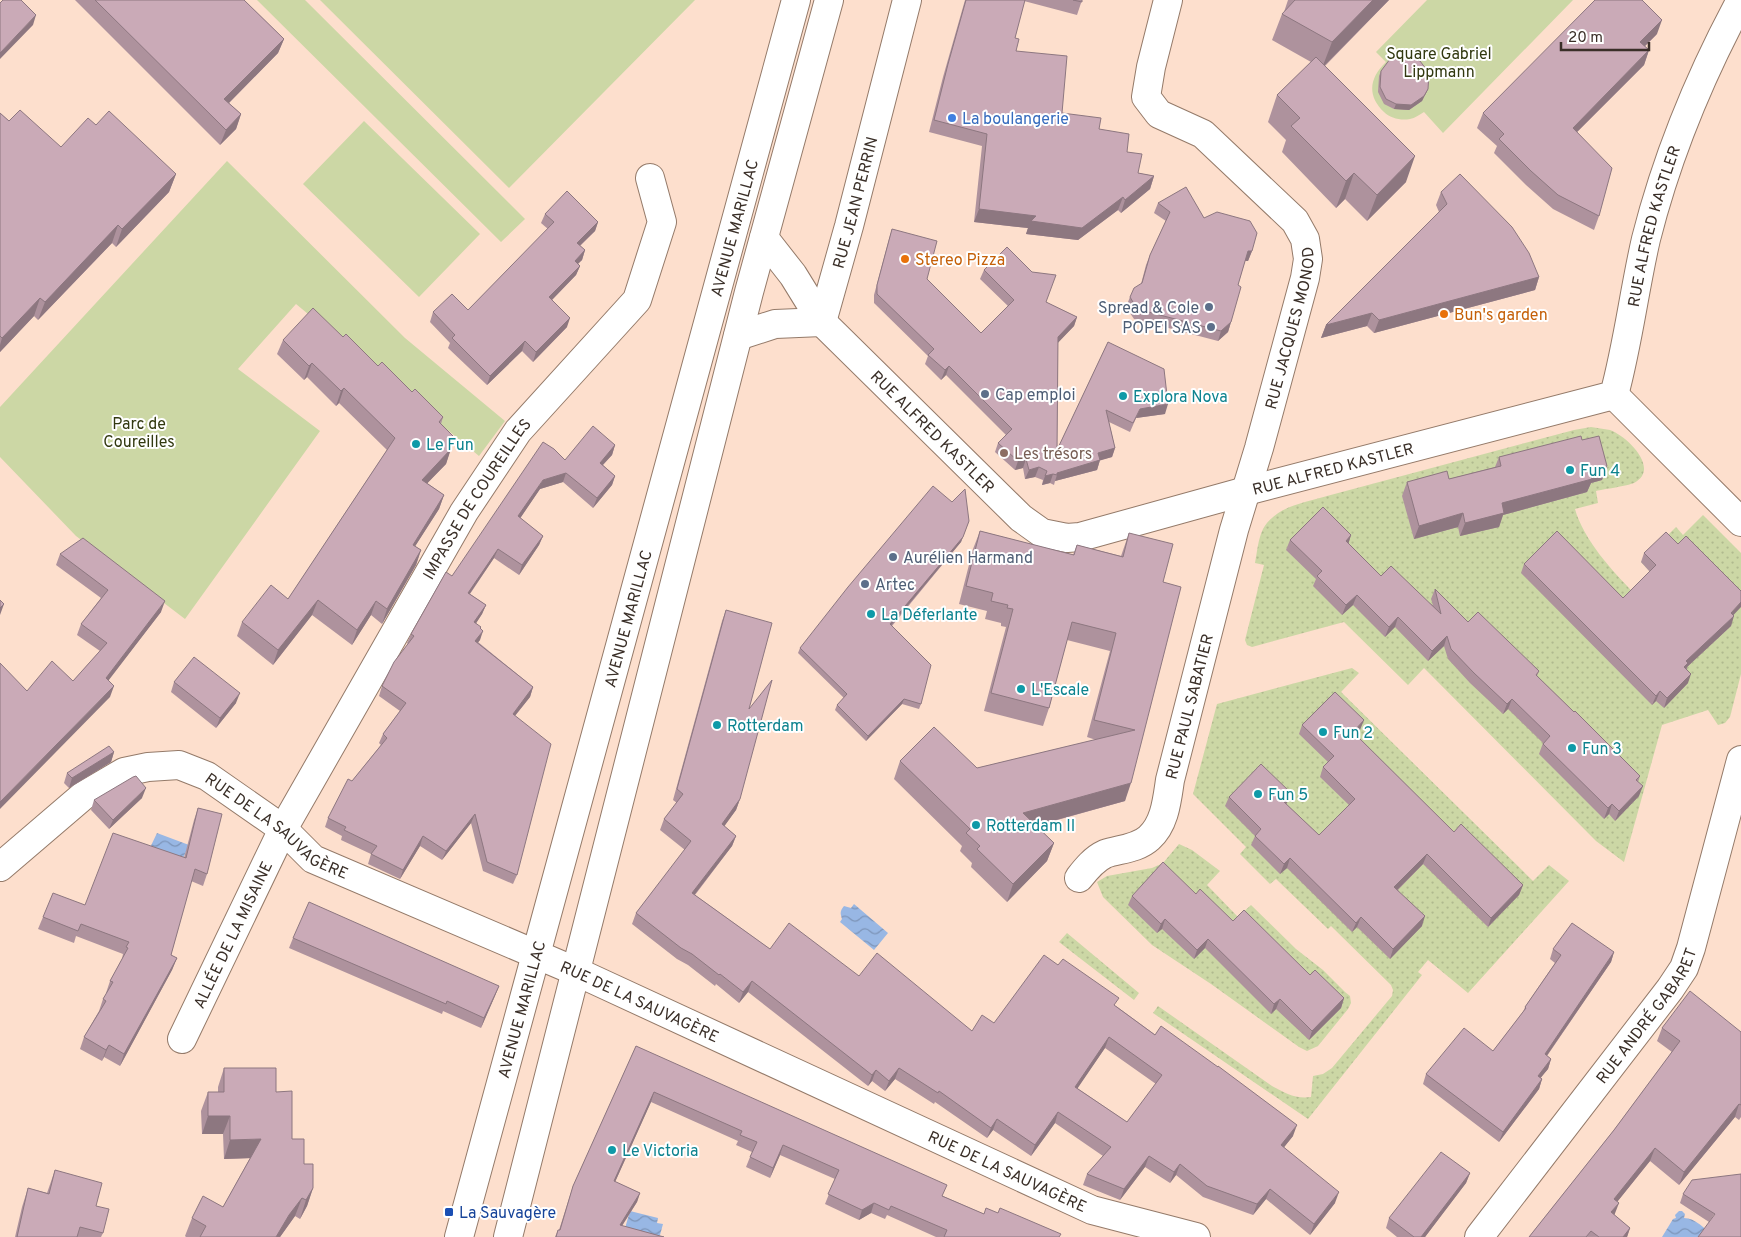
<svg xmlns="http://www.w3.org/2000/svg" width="1741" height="1237" font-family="Overpass,sans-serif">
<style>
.grass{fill:url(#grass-dots)}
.green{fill:#ccd7a5}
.water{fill:url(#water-waves)}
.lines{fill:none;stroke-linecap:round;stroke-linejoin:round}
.minor-casing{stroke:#947a69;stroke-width:30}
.tertiary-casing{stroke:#947a69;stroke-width:30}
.minor{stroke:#fff;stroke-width:28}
.tertiary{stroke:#fff;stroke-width:28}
.wall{fill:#ae929d;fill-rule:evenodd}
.shaded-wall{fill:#8d7780}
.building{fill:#caaab7;stroke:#8d7780;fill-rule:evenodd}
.shop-dot{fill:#3f7fe0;stroke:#fff;stroke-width:2}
.food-dot{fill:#e8710a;stroke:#fff;stroke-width:2}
.service-dot{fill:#5c6f8a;stroke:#fff;stroke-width:2}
.culture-dot{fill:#0f9aa8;stroke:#fff;stroke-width:2}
.education-dot{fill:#8d6e63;stroke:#fff;stroke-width:2}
.transit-dot{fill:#1a4fb4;stroke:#fff;stroke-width:2}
.labels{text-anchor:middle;stroke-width:4;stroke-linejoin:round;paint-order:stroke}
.park-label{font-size:16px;fill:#323910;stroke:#fff}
.shop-label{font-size:16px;fill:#366cbe;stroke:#fff;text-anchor:start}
.street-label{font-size:16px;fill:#3a2f28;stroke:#fff}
.food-label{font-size:16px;fill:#c56008;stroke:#fff;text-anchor:start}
.service-label{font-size:16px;fill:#4e5e75;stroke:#fff;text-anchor:start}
.culture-label{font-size:16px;fill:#0d838f;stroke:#fff;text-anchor:start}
.education-label{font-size:16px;fill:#785e54;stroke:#fff;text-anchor:start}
.transit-label{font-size:16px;fill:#164399;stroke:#fff;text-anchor:start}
</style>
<defs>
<pattern id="grass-dots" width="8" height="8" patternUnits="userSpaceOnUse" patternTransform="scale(1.25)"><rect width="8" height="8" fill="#ccd7a5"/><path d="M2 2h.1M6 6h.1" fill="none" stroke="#b0b98e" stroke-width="1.8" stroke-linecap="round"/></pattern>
<pattern id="water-waves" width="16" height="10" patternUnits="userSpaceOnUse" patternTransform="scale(1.25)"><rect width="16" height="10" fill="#98b7e4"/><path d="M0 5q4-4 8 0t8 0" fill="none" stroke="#7d95b9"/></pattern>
</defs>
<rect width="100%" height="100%" fill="#fddfcd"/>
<!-- grass -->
<path class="grass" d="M 1591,427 C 1597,428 1604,429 1610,430 C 1627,436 1661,469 1634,483 C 1627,486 1605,489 1596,491 L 1598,503 L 1575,509 C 1583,539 1613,572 1634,593 L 1653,575 L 1641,562 L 1676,527 L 1683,535 L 1703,515 L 1741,553 L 1741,674 L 1730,717 L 1725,723 L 1718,725 L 1708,710 L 1662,725 L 1624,862 L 1596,841 L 1424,668 L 1408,685 L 1344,622 L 1252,647 L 1247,645 L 1245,640 L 1264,565 L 1255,563 C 1257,553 1258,539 1263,529 C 1276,506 1304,503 1327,496 L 1574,430 Z
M 1352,668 L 1359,673 L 1341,692 L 1533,881 L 1549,865 L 1569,881 L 1468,993 L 1428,960 L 1418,972 L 1422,975 L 1308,1119 L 1153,1013 L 1158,1006 L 1272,1086 C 1285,1093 1295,1099 1311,1097 L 1313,1076 L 1323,1074 L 1332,1068 L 1392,996 L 1393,990 L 1391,985 L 1331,926 L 1328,929 L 1276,879 L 1270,884 L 1240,854 L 1246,847 L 1193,794 L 1217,704 Z
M 1179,844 L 1192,850 L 1220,871 L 1207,885 L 1238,917 L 1251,905 L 1296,949 L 1323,970 L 1345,992 L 1350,996 L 1351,1003 L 1348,1009 L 1318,1046 L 1307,1051 L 1299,1047 L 1211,984 L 1152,945 L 1103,897 L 1097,882 L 1107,876 L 1152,868 L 1163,863 Z
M 1067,933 L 1139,993 L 1134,1000 L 1059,942 Z"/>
<!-- green -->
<path class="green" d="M 257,0 L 305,0 L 525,219 L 501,242 Z
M 320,0 L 695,0 L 509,188 Z
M 1427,0 L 1573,0 L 1443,133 L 1424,112 C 1419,115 1415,118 1410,119 C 1401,121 1390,118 1384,112 C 1367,96 1369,78 1386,62 L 1376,52 Z
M 364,121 L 480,234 L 419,297 L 303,184 Z
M 227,161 L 405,338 L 505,421 L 479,456 L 296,304 L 238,369 L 320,431 L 185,619 L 76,536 L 0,457 L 0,407 Z"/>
<!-- water -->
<path class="water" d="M 157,833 L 189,845 L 181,863 L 148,852 Z
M 854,904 L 888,933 L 874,950 L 840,922 L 842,919 C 840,913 840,911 844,906 L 851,908 Z
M 630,1211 L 658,1218 L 657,1223 L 663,1224 L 660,1235 L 652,1237 L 623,1235 Z
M 1679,1211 L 1682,1211 L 1685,1214 L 1684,1218 C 1695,1218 1706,1229 1713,1237 L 1662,1237 L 1673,1219 L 1676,1218 L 1675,1215 Z"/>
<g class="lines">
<!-- minor casing -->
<g class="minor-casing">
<g id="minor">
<path id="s1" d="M 764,238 L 793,275 L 822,322 L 1021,518 L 1042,533 L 1067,538 L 1080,537 L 1246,491 L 1614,395 C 1628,344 1634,291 1646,239 C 1667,156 1700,76 1741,0"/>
<path id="s2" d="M 822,322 L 849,226 L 907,0"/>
<path d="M 738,336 L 775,324 L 822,322"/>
<path d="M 1614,395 L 1741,522"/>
<path id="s3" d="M 0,867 L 83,796 L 124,772 L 148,767 L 179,765 L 207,776 L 283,829 L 313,859 L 575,971 L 1092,1210 L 1196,1237"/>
<path id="s4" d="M 1079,878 C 1086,869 1094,859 1105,854 C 1119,849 1137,849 1149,838 C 1165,824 1167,800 1170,780 L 1234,530 L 1259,448 L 1305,278 L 1308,259 L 1305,239 L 1295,221 L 1203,134 L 1159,114 L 1146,97 L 1151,67 L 1168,0"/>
<path id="s5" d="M 182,1039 L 283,829 L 464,512 L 518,431 L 637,300 L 662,222 L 650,178"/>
<path id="s6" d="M 1479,1237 L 1670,989 L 1684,968 L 1691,948 L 1741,760"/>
</g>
</g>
<!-- tertiary casing -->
<g class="tertiary-casing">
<g id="tertiary">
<path id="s7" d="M 459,1237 L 796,0"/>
<path d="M 508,1237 L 749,292 L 829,0"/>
</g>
</g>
<!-- minor -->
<use href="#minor" class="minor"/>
<!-- tertiary -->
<use href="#tertiary" class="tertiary"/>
</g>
<!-- wall -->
<path class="wall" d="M 75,0 L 244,0 L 284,39 L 278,53 L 229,103 L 241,114 L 236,129 L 220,145 Z
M 965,0 L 1082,0 L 1077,15 L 1024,1 L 1015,38 L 1016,51 L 1062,113 L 1099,129 L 1127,152 L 1138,173 L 1154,176 L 1150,189 L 1121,213 L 1118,210 L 1078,240 L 1026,234 L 1028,228 L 974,222 L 982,146 L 929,132 L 943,77 Z
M 1288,0 L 1389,0 L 1325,66 L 1406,182 L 1367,221 L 1345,199 L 1336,208 L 1282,152 L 1286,140 L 1268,122 L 1277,95 L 1311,62 L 1272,40 L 1282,14 L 1284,12 Z
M 1657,34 L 1645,46 L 1649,50 L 1644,65 L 1577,132 L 1599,216 L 1594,230 L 1553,209 L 1526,185 L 1494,153 L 1497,146 L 1477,128 L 1483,113 Z
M 1381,71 L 1428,89 L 1422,101 L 1409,110 L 1394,109 L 1384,104 L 1378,92 L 1379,76 Z
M 0,113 L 9,121 L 61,147 L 96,125 L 176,174 L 169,192 L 116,247 L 112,243 L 38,320 L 34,316 L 0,352 Z
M 1441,192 L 1539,277 L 1535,290 L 1374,333 L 1367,326 L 1321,338 L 1326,325 L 1439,212 L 1436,205 Z
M 1158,203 L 1204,218 L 1252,251 L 1248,261 L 1245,261 L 1238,285 L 1231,322 L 1228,332 L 1218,341 L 1134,319 L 1126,307 L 1130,297 L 1141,284 L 1146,265 L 1150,255 L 1166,221 L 1154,213 Z
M 545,214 L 598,222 L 595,231 L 580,246 L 585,250 L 582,260 L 578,264 L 580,266 L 576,275 L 552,300 L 567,327 L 533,362 L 522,351 L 487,385 L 448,348 L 450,343 L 430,322 L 433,312 L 468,310 L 548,229 L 541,223 Z
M 892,229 L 927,279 L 981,333 L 1008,306 L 980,279 L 984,270 L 1046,302 L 1077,317 L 1074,326 L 1058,342 L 1057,450 L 1108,342 L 1165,414 L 1136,418 L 1130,432 L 1109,422 L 1115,448 L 1112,457 L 1100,460 L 1097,470 L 1055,481 L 1054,485 L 1050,483 L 1042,485 L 1043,480 L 1035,477 L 1025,479 L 1023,468 L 1015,470 L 995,452 L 998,443 L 1006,435 L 946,375 L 941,380 L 925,364 L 928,356 L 874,303 L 874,295 L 889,239 Z
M 343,337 L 378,366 L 443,417 L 441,424 L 454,437 L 446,464 L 427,483 L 444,495 L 439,509 L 415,546 L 421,550 L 416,565 L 382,624 L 371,615 L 352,645 L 312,615 L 273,665 L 237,636 L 242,622 L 288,599 L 387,450 L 339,403 L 336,406 L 307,377 L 304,380 L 277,354 L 283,340 Z
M 1582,440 L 1607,466 L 1602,480 L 1591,483 L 1587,492 L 1503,515 L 1499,527 L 1460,536 L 1458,527 L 1414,539 L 1402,496 L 1407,482 L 1449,479 L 1495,467 L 1499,457 Z
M 615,445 L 612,455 L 603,465 L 615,476 L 612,485 L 593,508 L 563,482 L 540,489 L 520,518 L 543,536 L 539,545 L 519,575 L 494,558 L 470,594 L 486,605 L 482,614 L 476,623 L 481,629 L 480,640 L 478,642 L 533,687 L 530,697 L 515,716 L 517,875 L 513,884 L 483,871 L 471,823 L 442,860 L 420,846 L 400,879 L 368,864 L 371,854 L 341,840 L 342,836 L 325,827 L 328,818 L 352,781 L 381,745 L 379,743 L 383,734 L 400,711 L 379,696 L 382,686 L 408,644 L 407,643 L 411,634 L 452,576 L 565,460 Z
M 969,521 L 961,542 L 892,626 L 921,704 L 919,709 L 902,704 L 866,741 L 835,710 L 837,705 L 844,698 L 798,653 L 800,648 Z
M 980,531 L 1073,555 L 1077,545 L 1121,556 L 1129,533 L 1163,582 L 1125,801 L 1036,826 L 1054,843 L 1047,861 L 1007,902 L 971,867 L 972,863 L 960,851 L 962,846 L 894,779 L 900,761 L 977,768 L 1096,740 L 1087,737 L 1110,651 L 1067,640 L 1049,708 L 1043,726 L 984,711 L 1006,627 L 1001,626 L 1001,623 L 985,619 L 987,611 L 959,604 L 973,549 Z
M 1351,535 L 1348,544 L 1381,576 L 1433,605 L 1431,599 L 1435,589 L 1468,622 L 1539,671 L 1537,676 L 1640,776 L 1638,782 L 1639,796 L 1615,821 L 1609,814 L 1604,819 L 1539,754 L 1543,743 L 1508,709 L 1503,714 L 1470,683 L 1448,659 L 1444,646 L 1428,661 L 1395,627 L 1385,637 L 1353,605 L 1342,615 L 1313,586 L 1316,579 L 1286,550 L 1290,540 Z
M 1644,553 L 1733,616 L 1731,626 L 1687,667 L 1688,683 L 1664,708 L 1656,701 L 1652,705 L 1521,573 L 1524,564 L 1623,598 L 1650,572 L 1641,562 Z
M 60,554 L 161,612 L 108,680 L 110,697 L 27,691 L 73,681 L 100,651 L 77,635 L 81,624 L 101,598 L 56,565 Z
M 726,610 L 749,709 L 740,799 L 736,810 L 724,826 L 736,836 L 732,846 L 695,895 L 770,949 L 859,976 L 972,1031 L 994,1023 L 1116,1006 L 1293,1136 L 1284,1147 L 1335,1203 L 1310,1235 L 1266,1199 L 1253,1215 L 1203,1197 L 1176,1175 L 1170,1183 L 1145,1167 L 1120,1200 L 1083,1185 L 1087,1174 L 1103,1156 L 1055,1123 L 1031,1156 L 993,1130 L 987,1138 L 935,1102 L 934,1104 L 895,1079 L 885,1091 L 872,1081 L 868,1086 L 748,992 L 739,1003 L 716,984 L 715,986 L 688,965 L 677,959 L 632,924 L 636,913 L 685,850 L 660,830 L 664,819 L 677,803 L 673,800 L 722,621 ZM 1105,1048 L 1156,1084 L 1127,1122 L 1077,1088 Z
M 174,682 L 236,703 L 216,728 L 171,692 Z
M 1302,725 L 1360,730 L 1356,735 L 1454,832 L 1523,885 L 1519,895 L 1488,927 L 1423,864 L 1398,890 L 1422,926 L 1390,959 L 1357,927 L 1352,932 L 1287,868 L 1280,874 L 1251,845 L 1255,836 L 1225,806 L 1229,797 L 1291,793 L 1286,804 L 1319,835 L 1349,805 L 1320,777 L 1323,767 L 1328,762 L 1299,734 Z
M 114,752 L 111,762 L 69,788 L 64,783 L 67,773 Z
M 142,798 L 109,829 L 91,810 L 94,800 Z
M 198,808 L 207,874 L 203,886 L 191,881 L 171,955 L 177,958 L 172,970 L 120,1066 L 104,1057 L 102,1061 L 80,1049 L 84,1037 L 99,1011 L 103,999 L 107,993 L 106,993 L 110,981 L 122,959 L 123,954 L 76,936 L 74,943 L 38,929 L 43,917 L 85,905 L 184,858 L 194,820 Z
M 1196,894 L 1233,921 L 1344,998 L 1341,1008 L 1309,1040 L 1276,1009 L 1271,1014 L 1205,948 L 1194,959 L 1162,929 L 1157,933 L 1128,905 L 1132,896 Z
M 293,938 L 499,986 L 481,1028 L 443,1011 L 442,1014 L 289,948 Z
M 1553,949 L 1614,952 L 1611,962 L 1547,1056 L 1551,1059 L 1548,1069 L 1540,1078 L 1542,1079 L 1539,1089 L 1499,1142 L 1423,1084 L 1426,1074 L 1493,1051 L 1523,1012 L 1525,1007 L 1555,963 L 1550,959 Z
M 1662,1028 L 1741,1032 L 1741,1117 L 1739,1120 L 1735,1117 L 1679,1185 L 1650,1161 L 1617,1202 L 1614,1215 L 1630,1228 L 1627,1237 L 1529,1237 L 1614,1130 L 1672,1052 L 1657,1041 Z
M 636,1046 L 943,1196 L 984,1214 L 1060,1237 L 936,1237 L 887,1215 L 885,1219 L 871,1213 L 859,1220 L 825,1204 L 835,1179 L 780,1155 L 770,1178 L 746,1167 L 752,1152 L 736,1145 L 738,1141 L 651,1102 L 615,1182 L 640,1193 L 637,1202 L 622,1226 L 664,1237 L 555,1237 L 558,1230 L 559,1230 L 573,1186 Z
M 224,1068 L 276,1092 L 292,1139 L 304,1164 L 313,1188 L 307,1206 L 300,1219 L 295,1216 L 280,1237 L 186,1237 L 185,1236 L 192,1218 L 223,1207 L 250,1158 L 224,1159 L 223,1134 L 202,1134 L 201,1111 L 208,1092 L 218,1092 L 218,1087 Z
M 55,1170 L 96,1206 L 103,1233 L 101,1237 L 15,1237 L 22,1207 L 28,1188 L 47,1193 Z
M 1470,1173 L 1466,1183 L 1425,1237 L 1397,1237 L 1386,1228 L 1389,1218 Z
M 1741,1174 L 1709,1222 L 1680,1203 L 1683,1194 Z"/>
<!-- shaded-wall -->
<path class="shaded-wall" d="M 1373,0 L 1389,0 L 1322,68 L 1332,42 Z
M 36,15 L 33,25 L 0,59 L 0,53 Z
M 1662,20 L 1657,34 L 1635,56 L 1640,42 Z
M 284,39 L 278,53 L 219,113 L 224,99 Z
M 1649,50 L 1644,65 L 1567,142 L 1573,128 Z
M 1428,89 L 1422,101 L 1409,110 L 1394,109 L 1396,104 Z
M 241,114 L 236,129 L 220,145 L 226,130 Z
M 1415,156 L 1406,182 L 1367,221 L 1377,195 Z
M 1354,173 L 1345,199 L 1336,208 L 1346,181 Z
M 176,174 L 169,192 L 116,247 L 122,229 Z
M 1154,176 L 1150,189 L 1121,213 L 1125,200 Z
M 1123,197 L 1118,210 L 1078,240 L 1026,234 L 1028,228 L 974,222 L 979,209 Z
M 598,222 L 595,231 L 573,252 L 577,243 Z
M 118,225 L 112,243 L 38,320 L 45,302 Z
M 585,250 L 582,260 L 571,270 L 575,261 Z
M 1248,251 L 1252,251 L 1248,261 L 1244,261 Z
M 580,266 L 576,275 L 545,307 L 549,297 Z
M 1539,277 L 1535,290 L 1374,333 L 1379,320 Z
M 40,298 L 34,316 L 0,352 L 0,345 L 2,338 Z
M 1372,313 L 1367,326 L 1321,338 L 1326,325 Z
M 1077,317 L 1074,326 L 1055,346 L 1058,337 Z
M 570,318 L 567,327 L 533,362 L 536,352 Z
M 1231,322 L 1228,332 L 1218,341 L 1221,331 Z
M 525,341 L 522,351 L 487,385 L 490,376 Z
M 312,363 L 307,377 L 304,380 L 309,366 Z
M 949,366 L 946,375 L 941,380 L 945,370 Z
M 344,388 L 339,403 L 336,406 L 341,391 Z
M 1168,404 L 1165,414 L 1136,418 L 1130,432 L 1140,409 Z
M 454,437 L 449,452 L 451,449 L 446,464 L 417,494 L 422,480 L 450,442 Z
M 615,445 L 612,455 L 596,472 L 600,463 Z
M 1115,448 L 1112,457 L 1095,462 L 1098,453 Z
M 1026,459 L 1023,468 L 1015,470 L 1018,461 Z
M 1100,460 L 1097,470 L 1055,481 L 1057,475 L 1057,473 Z
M 1607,466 L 1602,480 L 1591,483 L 1587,492 L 1503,515 L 1499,527 L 1460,536 L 1465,523 L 1502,503 L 1590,471 Z
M 1039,467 L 1035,477 L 1025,479 L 1029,470 Z
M 566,473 L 563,482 L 540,489 L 515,526 L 518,516 L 543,480 Z
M 1053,474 L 1050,483 L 1042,485 L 1045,476 Z
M 615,476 L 612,485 L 593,508 L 597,498 Z
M 444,495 L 439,509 L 407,559 L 413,545 Z
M 1463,513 L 1458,527 L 1414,539 L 1419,526 Z
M 1351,535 L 1348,545 L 1346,541 Z
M 543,536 L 539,545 L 519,575 L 522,565 Z
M 963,537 L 961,542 L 888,629 L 890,624 Z
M 498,549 L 494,558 L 464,602 L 468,593 Z
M 421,550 L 416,565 L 382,624 L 387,609 Z
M 1357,595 L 1353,605 L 1342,615 L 1346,605 Z
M 318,600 L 312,615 L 273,665 L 278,650 Z
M 165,601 L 161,612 L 102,689 L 106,678 Z
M 376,601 L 371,615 L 352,645 L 357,630 Z
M 1741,602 L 1741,607 L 1727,622 L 1731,613 Z
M 4,604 L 0,615 L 0,608 Z
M 486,605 L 482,614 L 471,631 L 474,622 Z
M 1734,616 L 1731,626 L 1687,667 L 1685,672 L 1681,676 L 1686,661 Z
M 1398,617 L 1395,627 L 1385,637 L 1389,627 Z
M 483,631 L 480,640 L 472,650 L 475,641 Z
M 1447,636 L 1444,646 L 1428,661 L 1432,651 Z
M 1691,674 L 1688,683 L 1664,708 L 1667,698 Z
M 114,686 L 110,697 L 0,809 L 0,802 Z
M 533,687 L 530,697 L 509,723 L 513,714 Z
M 1660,691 L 1656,701 L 1652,705 L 1656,696 Z
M 240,693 L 236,703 L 216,728 L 220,718 Z
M 904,699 L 902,704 L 866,741 L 868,736 Z
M 1512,699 L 1508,709 L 1503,714 L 1507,704 Z
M 1364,720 L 1360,730 L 1349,741 L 1353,732 Z
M 114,752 L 111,762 L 69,788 L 72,778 Z
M 1131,783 L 1125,801 L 1016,831 L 1023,813 Z
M 1643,786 L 1639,796 L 1615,821 L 1619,811 Z
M 146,788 L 142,798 L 109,829 L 113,820 Z
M 1291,793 L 1287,803 L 1280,810 L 1283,801 Z
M 740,799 L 736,810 L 718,835 L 722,824 Z
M 1612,804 L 1609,814 L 1604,819 L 1608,808 Z
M 475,814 L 471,823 L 442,860 L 446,851 Z
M 423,836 L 420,846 L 400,879 L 403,870 Z
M 736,836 L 732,846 L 688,903 L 692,893 Z
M 1054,843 L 1047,861 L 1007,902 L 1013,884 Z
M 1427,854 L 1423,864 L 1391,896 L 1394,887 Z
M 1290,858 L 1287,868 L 1280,874 L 1284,864 Z
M 1523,885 L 1519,895 L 1488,927 L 1491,918 Z
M 1425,916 L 1422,926 L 1390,959 L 1393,949 Z
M 1361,917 L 1357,927 L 1352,932 L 1356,923 Z
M 1165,919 L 1162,929 L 1157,933 L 1161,924 Z
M 1208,939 L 1205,948 L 1194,959 L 1197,950 Z
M 1614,952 L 1611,962 L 1541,1064 L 1545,1054 Z
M 177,958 L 172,970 L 120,1066 L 124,1054 Z
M 752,981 L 748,992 L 739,1003 L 743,992 Z
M 499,986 L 495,996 L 481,1028 L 484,1018 Z
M 1344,998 L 1341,1008 L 1309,1040 L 1312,1031 Z
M 1280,999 L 1276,1009 L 1271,1014 L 1274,1004 Z
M 1109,1037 L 1105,1048 L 1071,1098 L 1075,1087 Z
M 109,1045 L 104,1057 L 102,1061 L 106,1050 Z
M 1551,1059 L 1548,1069 L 1534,1086 L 1538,1076 Z
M 899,1068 L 895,1079 L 885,1091 L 889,1081 Z
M 876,1070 L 872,1081 L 868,1086 L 872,1075 Z
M 1542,1079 L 1539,1089 L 1499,1142 L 1503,1132 Z
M 654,1092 L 651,1102 L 611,1191 L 614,1181 Z
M 1739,1104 L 1735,1117 L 1679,1185 L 1684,1172 Z
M 1058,1112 L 1055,1123 L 1031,1156 L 1035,1145 Z
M 208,1116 L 230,1116 L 223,1134 L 202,1134 Z
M 997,1119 L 993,1130 L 987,1138 L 991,1128 Z
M 1297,1125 L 1293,1136 L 1277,1156 L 1281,1145 Z
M 261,1139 L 254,1158 L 224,1159 L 230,1140 Z
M 783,1145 L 780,1155 L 770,1178 L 773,1168 Z
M 1655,1148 L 1650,1161 L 1609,1212 L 1614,1199 Z
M 1149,1156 L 1145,1167 L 1120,1200 L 1124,1189 Z
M 1180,1164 L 1176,1175 L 1170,1183 L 1174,1172 Z
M 1470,1173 L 1466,1183 L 1425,1237 L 1421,1237 Z
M 313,1188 L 307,1206 L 300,1219 L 306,1200 Z
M 1270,1189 L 1266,1199 L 1253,1215 L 1257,1204 Z
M 1339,1192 L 1335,1203 L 1310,1235 L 1314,1224 Z
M 640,1193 L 637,1202 L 616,1235 L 620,1225 Z
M 302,1198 L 295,1216 L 280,1237 L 276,1237 L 289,1215 Z
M 874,1203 L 871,1213 L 859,1220 L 862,1210 Z
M 1619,1203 L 1614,1216 L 1611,1212 Z
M 1630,1228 L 1627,1237 L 1623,1237 Z"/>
<!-- building -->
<path class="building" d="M 3,0 L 21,0 L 36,15 L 0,53 L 0,3 Z
M 95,0 L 244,0 L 284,39 L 224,99 L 241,114 L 226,130 Z
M 966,0 L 1025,0 L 1015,38 L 1019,39 L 1016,51 L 1067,56 L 1062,113 L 1101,118 L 1099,129 L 1129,134 L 1127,152 L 1142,154 L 1138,173 L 1154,176 L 1125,200 L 1123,197 L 1082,228 L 1031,221 L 1036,216 L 979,209 L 987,134 L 934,120 L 948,64 Z
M 1073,0 L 1082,0 L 1082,2 Z
M 1295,0 L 1373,0 L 1332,42 L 1282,14 Z
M 1595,0 L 1642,0 L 1662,20 L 1640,42 L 1649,50 L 1573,128 L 1612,168 L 1599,216 L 1558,195 L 1531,171 L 1499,139 L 1504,134 L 1483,113 Z
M 1398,56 L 1413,57 L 1420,61 L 1429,73 L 1428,89 L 1424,96 L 1411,105 L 1396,104 L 1386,99 L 1380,87 L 1381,71 L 1390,59 Z
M 1316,57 L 1415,156 L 1377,195 L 1354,173 L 1346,181 L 1291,126 L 1300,118 L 1277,95 Z
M 20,110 L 61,147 L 88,118 L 96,125 L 109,111 L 176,174 L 122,229 L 118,225 L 45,302 L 40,298 L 2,338 L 0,336 L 0,113 L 9,121 Z
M 1460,174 L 1512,227 L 1529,253 L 1539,277 L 1379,320 L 1372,313 L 1326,325 L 1447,204 L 1441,192 Z
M 1186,187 L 1204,218 L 1217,212 L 1250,221 L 1257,233 L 1252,251 L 1248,251 L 1238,285 L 1241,287 L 1231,322 L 1221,331 L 1137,309 L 1130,297 L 1134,288 L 1142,283 L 1150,255 L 1170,212 L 1158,203 Z
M 567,191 L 598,222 L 577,243 L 585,250 L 575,261 L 580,266 L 549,297 L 570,318 L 536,352 L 525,341 L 490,376 L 452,338 L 455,335 L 433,312 L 452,294 L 468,310 L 554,222 L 545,214 Z
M 892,229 L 937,241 L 927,279 L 981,333 L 1014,300 L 984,270 L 1007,247 L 1032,272 L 1056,275 L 1046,302 L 1077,317 L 1058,337 L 1057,450 L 1108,342 L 1164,369 L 1168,404 L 1140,409 L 1133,423 L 1106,410 L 1115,448 L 1098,453 L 1100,460 L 1057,473 L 1057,475 L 1053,474 L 1045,476 L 1047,471 L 1039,467 L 1029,470 L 1026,459 L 1018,461 L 998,443 L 1012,429 L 949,366 L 945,370 L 928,355 L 934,349 L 877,294 L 877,285 Z
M 313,308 L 343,337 L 346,334 L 378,366 L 382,362 L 412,392 L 415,389 L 443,417 L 439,422 L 454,437 L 450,442 L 451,449 L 422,480 L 444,495 L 413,545 L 421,550 L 387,609 L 376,601 L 357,630 L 318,600 L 278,650 L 242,622 L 271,585 L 288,599 L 395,438 L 344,388 L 341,391 L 312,363 L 309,366 L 283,340 Z
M 593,426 L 615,445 L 600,463 L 615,476 L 597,498 L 566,473 L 543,480 L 518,516 L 543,536 L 522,565 L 498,549 L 468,593 L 486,605 L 474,622 L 481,627 L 480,628 L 483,631 L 475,641 L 533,687 L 513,714 L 551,744 L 517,875 L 487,862 L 475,814 L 446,851 L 423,836 L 403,870 L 371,854 L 377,846 L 344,830 L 346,827 L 328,818 L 348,779 L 352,781 L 387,738 L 383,734 L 406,703 L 382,686 L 394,662 L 414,636 L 411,634 L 446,572 L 452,576 L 543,442 L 554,449 L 565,460 Z
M 1581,436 L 1582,440 L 1599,436 L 1607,466 L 1590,471 L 1592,479 L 1502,503 L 1504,513 L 1465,523 L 1463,513 L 1419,526 L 1407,482 L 1447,471 L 1449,479 L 1501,466 L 1499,457 Z
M 933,486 L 952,502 L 965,489 L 969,521 L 963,537 L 890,624 L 931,665 L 921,704 L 904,699 L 868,736 L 837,705 L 847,694 L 800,648 L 848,587 Z
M 1323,507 L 1351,535 L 1346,541 L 1381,576 L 1391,566 L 1441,614 L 1435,589 L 1468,622 L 1478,612 L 1539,671 L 1536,675 L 1574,712 L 1575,711 L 1640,776 L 1636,780 L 1643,786 L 1619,811 L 1612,804 L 1608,808 L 1543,744 L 1550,736 L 1512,699 L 1507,704 L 1474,673 L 1451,649 L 1447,636 L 1432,651 L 1398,617 L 1389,627 L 1357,595 L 1346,605 L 1317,576 L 1322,571 L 1290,540 Z
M 980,531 L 1074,555 L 1077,545 L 1123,557 L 1129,533 L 1173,544 L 1163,582 L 1181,587 L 1131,783 L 1023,813 L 1054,843 L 1013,884 L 977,849 L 980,846 L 966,833 L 970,829 L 900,761 L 934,727 L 977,768 L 1135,730 L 1094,720 L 1116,633 L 1072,622 L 1049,708 L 991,693 L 1013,609 L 1007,608 L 1008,605 L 991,601 L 993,593 L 966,586 Z
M 1557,531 L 1623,598 L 1656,565 L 1644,553 L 1666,532 L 1678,544 L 1686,536 L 1741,591 L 1741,602 L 1731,613 L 1734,616 L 1686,661 L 1688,663 L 1684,667 L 1691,674 L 1667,698 L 1660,691 L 1656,696 L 1524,564 Z
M 83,538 L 165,601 L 106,678 L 114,686 L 0,802 L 0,663 L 27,691 L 52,661 L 73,681 L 107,643 L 81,624 L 108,590 L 60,554 Z
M 0,600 L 4,604 L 0,608 Z
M 726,610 L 772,623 L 749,709 L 772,680 L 740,799 L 722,824 L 736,836 L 692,893 L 770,949 L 789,923 L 859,976 L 877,953 L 972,1031 L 982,1015 L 994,1023 L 1044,955 L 1058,965 L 1063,959 L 1119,998 L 1114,1005 L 1155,1035 L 1161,1026 L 1218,1067 L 1218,1066 L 1297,1125 L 1281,1145 L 1339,1192 L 1314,1224 L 1270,1189 L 1257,1204 L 1207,1186 L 1180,1164 L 1174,1172 L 1149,1156 L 1124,1189 L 1087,1174 L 1111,1147 L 1058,1112 L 1035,1145 L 997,1119 L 991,1128 L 939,1091 L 938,1093 L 899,1068 L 889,1081 L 876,1070 L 872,1075 L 752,981 L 743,992 L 720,974 L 719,975 L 692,954 L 681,948 L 636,913 L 691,841 L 664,819 L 683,794 L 677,789 ZM 1109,1037 L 1162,1075 L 1127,1122 L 1075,1087 Z
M 194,657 L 240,693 L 220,718 L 174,682 Z
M 1335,692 L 1364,720 L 1353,732 L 1454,832 L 1461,824 L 1523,885 L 1491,918 L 1427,854 L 1394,887 L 1425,916 L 1393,949 L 1361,917 L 1356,923 L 1290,858 L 1284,864 L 1255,836 L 1261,829 L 1229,797 L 1261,764 L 1291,793 L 1283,801 L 1319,835 L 1355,799 L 1323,767 L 1334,756 L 1302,725 Z
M 109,746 L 114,752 L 72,778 L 67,773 Z
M 136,776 L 146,788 L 113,820 L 94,800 L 133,777 Z
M 198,808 L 222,814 L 207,874 L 195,869 L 171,955 L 177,958 L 124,1054 L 109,1045 L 106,1050 L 84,1037 L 106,1001 L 103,999 L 113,982 L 110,981 L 128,948 L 126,947 L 129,942 L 81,924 L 78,931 L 43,917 L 53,893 L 85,905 L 113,833 L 186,858 Z
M 1163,862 L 1196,894 L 1200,889 L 1233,921 L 1244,910 L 1310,975 L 1315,970 L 1344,998 L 1312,1031 L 1280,999 L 1274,1004 L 1208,939 L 1197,950 L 1165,919 L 1161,924 L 1132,896 Z
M 309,902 L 499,986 L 484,1018 L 447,1001 L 446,1004 L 293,938 Z
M 1572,923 L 1614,952 L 1545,1054 L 1551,1059 L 1538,1076 L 1542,1079 L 1503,1132 L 1426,1074 L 1464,1028 L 1493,1051 L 1526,1008 L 1525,1007 L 1561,955 L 1553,949 Z
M 1690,991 L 1741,1032 L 1741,1105 L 1739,1104 L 1684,1172 L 1655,1148 L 1614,1199 L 1619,1203 L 1611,1212 L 1630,1228 L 1623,1237 L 1599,1237 L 1591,1231 L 1586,1237 L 1529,1237 L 1614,1130 L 1680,1041 L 1662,1028 Z
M 636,1046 L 947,1185 L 942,1196 L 984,1214 L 986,1208 L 998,1213 L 1000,1208 L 1061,1234 L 1059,1237 L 944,1237 L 947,1230 L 891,1206 L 889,1210 L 874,1203 L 862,1210 L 828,1194 L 839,1170 L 783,1145 L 773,1168 L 750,1157 L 757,1142 L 740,1135 L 742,1131 L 654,1092 L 614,1181 L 640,1193 L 620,1225 L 664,1237 L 556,1237 L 558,1230 L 560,1230 L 573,1186 Z
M 224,1068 L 276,1068 L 276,1092 L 292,1091 L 292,1139 L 304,1139 L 304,1164 L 313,1164 L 313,1188 L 306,1200 L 302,1198 L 289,1215 L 276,1237 L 200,1237 L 206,1226 L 192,1218 L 203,1196 L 223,1207 L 261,1139 L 230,1140 L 230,1116 L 208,1116 L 208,1092 L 224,1092 Z
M 1441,1152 L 1470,1173 L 1421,1237 L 1414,1237 L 1389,1218 Z
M 55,1170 L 102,1183 L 96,1206 L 109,1209 L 103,1233 L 80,1227 L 77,1237 L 17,1237 L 28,1188 L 49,1194 Z
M 1741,1174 L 1741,1237 L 1698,1237 L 1715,1214 L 1683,1194 L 1692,1180 Z"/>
<!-- markers -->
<circle class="shop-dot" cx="952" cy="118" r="5"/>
<g class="food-dot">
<circle cx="905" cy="259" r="5"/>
<circle cx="1444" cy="314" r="5"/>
</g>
<g class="service-dot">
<circle cx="1209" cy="307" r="5"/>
<circle cx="1211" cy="327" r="5"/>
<circle cx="985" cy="394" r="5"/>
<circle cx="893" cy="557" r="5"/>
<circle cx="865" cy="584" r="5"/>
</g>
<g class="culture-dot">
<circle cx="1123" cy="396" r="5"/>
<circle cx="416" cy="444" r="5"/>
<circle cx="1570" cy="470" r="5"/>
<circle cx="871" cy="614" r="5"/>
<circle cx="1021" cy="689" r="5"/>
<circle cx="717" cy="725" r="5"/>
<circle cx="1323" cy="732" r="5"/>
<circle cx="1572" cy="748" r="5"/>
<circle cx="1258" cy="794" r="5"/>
<circle cx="976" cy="825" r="5"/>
<circle cx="612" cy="1150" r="5"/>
</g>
<circle class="education-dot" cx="1004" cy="453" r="5"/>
<rect class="transit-dot" x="444" y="1207" width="10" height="10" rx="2.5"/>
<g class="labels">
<!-- park labels -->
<g class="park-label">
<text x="1439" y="59">Square Gabriel<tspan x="1439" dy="18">Lippmann</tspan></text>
<text x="139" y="429">Parc de<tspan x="139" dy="18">Coureilles</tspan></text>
</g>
<!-- shop labels -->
<g class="shop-label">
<text x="962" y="124">La boulangerie</text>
</g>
<!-- street labels -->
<g class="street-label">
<text dy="6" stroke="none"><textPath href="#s2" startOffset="124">RUE JEAN PERRIN</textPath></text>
<text dy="6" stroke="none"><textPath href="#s1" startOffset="1172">RUE ALFRED KASTLER</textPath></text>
<text dy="6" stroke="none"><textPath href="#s7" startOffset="1046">AVENUE MARILLAC</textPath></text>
<text dy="6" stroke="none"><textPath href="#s4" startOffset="614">RUE JACQUES MONOD</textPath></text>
<text dy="6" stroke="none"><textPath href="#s1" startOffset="258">RUE ALFRED KASTLER</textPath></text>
<text dy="6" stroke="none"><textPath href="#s1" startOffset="708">RUE ALFRED KASTLER</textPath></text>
<text dy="6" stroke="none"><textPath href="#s5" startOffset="616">IMPASSE DE COUREILLES</textPath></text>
<text dy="6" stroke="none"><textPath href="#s7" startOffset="641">AVENUE MARILLAC</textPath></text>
<text dy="6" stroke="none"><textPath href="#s4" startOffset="222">RUE PAUL SABATIER</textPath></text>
<text dy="6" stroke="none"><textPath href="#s3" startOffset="329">RUE DE LA SAUVAGÈRE</textPath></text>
<text dy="6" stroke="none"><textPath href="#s5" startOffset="116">ALLÉE DE LA MISAINE</textPath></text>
<text dy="6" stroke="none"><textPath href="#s3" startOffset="734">RUE DE LA SAUVAGÈRE</textPath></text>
<text dy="6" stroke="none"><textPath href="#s7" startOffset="236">AVENUE MARILLAC</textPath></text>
<text dy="6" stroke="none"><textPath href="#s6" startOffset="278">RUE ANDRÉ GABARET</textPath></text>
<text dy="6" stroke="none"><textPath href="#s3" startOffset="1139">RUE DE LA SAUVAGÈRE</textPath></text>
</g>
<!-- food labels -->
<g class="food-label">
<text x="915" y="265">Stereo Pizza</text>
<text x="1454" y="320">Bun's garden</text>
</g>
<!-- service labels -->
<g class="service-label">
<text x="1199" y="313" text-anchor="end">Spread &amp; Cole</text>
<text x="1201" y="333" text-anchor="end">POPEI SAS</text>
<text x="995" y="400">Cap emploi</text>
<text x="903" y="563">Aurélien Harmand</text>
<text x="875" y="590">Artec</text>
</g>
<!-- culture labels -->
<g class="culture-label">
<text x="1133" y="402">Explora Nova</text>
<text x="426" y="450">Le Fun</text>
<text x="1580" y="476">Fun 4</text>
<text x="881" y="620">La Déferlante</text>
<text x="1031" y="695">L'Escale</text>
<text x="727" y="731">Rotterdam</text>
<text x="1333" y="738">Fun 2</text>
<text x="1582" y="754">Fun 3</text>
<text x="1268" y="800">Fun 5</text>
<text x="986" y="831">Rotterdam II</text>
<text x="622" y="1156">Le Victoria</text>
</g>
<!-- education labels -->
<g class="education-label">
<text x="1014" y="459">Les trésors</text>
</g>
<!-- transit labels -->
<g class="transit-label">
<text x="459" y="1218">La Sauvagère</text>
</g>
</g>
<!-- scale -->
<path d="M1561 42v8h88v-8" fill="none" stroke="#3a2f28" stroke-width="2.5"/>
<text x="1568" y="42" font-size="15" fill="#3a2f28" stroke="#ffffff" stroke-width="4" paint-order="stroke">20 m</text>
</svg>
